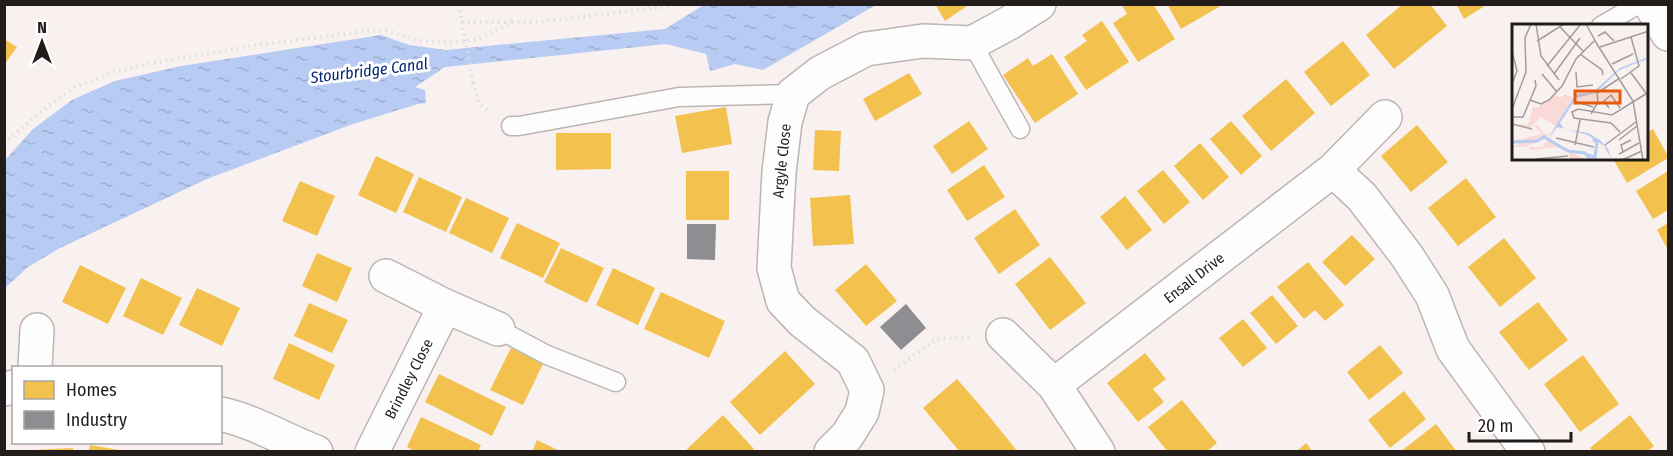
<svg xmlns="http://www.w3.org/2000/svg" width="1673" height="456" font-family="'Fira Sans Condensed',sans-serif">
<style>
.water{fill:url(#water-ripples)}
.homes{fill:#f2c14e}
.industry{fill:#8d8d92}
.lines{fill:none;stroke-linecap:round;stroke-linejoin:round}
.lane-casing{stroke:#bcb5b4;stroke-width:21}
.street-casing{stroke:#bcb5b4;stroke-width:36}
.path{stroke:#e0dede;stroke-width:4;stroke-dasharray:1.5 4.5;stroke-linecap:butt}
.lane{stroke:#fefdfd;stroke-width:18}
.street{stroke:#fefdfd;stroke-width:33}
.path-bridge{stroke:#e0dede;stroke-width:4;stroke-dasharray:1.5 4.5;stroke-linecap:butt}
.labels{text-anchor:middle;stroke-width:6;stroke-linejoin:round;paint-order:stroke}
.street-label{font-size:15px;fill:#221c1b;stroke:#fff}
.water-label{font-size:16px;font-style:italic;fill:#002674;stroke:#fff}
.inset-river{fill:none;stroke:#b7cbf3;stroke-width:3}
.inset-road{fill:none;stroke:#a39c9b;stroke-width:1.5}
.view{fill:#e8590c;fill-opacity:0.15;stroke:#e8590c;stroke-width:3}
.inset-edge{fill:none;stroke:#221c1b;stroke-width:3}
</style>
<defs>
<pattern id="water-ripples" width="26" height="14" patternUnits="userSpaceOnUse" patternTransform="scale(1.5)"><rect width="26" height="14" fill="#b7cbf3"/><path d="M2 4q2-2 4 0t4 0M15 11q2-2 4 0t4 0" fill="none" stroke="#9daed0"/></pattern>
</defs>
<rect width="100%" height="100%" fill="#f9f1f0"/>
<!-- water -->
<path class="water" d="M 704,5 L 876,5 L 763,70 L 735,64 L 710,71 L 706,54 L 666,44 L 445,67 L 415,87 L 425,90 L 426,103 L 418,104 L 353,124 L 207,179 L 60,248 L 28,267 L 5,288 L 5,160 L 33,129 L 72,100 L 115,81 L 181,66 L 381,35 L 409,45 L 446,50 L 665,29 Z"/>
<!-- homes -->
<path class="homes" d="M 935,4 L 966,4 L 967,6 L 945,21 Z
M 1123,4 L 1153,4 L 1175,39 L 1138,62 L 1113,23 L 1127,14 L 1122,5 Z
M 1167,4 L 1224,4 L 1181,29 Z
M 1403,4 L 1430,4 L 1447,26 L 1394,69 L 1366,35 Z
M 1456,4 L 1488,4 L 1464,19 Z
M 1102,21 L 1129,62 L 1086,90 L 1064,57 L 1087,41 L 1082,35 Z
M 4,39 L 17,47 L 4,65 Z
M 1343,41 L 1370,75 L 1331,106 L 1304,72 Z
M 1052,54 L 1078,94 L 1035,123 L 1003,75 L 1028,58 L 1033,66 Z
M 909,73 L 922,94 L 875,121 L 863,99 Z
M 1286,79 L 1315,113 L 1271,151 L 1242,116 Z
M 726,107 L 732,144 L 682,153 L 675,116 Z
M 969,121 L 988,149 L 952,174 L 933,146 Z
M 1231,121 L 1262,156 L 1241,175 L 1210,139 Z
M 1417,125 L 1448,162 L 1411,192 L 1381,156 Z
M 1653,129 L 1668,156 L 1668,158 L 1627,183 L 1613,159 L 1648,159 L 1648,132 Z
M 815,130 L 841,131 L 839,171 L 813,170 Z
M 556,133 L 611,133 L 611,169 L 556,170 Z
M 1200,143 L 1229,177 L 1203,200 L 1174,166 Z
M 376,156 L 414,174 L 396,213 L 358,195 Z
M 984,165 L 1005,197 L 967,221 L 947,190 Z
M 1163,170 L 1190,202 L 1164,224 L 1137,191 Z
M 686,171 L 729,171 L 729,220 L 686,220 Z
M 1668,171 L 1668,210 L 1653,219 L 1636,191 Z
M 419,177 L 462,197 L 446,232 L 403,212 Z
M 1466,178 L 1496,217 L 1458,246 L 1428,208 Z
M 300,181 L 335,196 L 317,236 L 282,221 Z
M 850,195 L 854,244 L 813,246 L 810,198 Z
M 1125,196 L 1152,230 L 1127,250 L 1100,217 Z
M 466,198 L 509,218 L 492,253 L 449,233 Z
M 1015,209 L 1040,245 L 999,274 L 974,238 Z
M 517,223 L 560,243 L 543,278 L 500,258 Z
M 1668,223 L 1668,250 L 1657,230 Z
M 1352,235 L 1375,259 L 1345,286 L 1322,262 Z
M 1504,238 L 1536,278 L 1500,307 L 1468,267 Z
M 561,248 L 604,268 L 587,303 L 544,282 Z
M 317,253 L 352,268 L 337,302 L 302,286 Z
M 1050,257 L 1086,303 L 1050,330 L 1015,284 Z
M 1308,262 L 1344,305 L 1325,321 L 1315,310 L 1304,319 L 1277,287 Z
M 866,264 L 897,301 L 866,326 L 835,290 Z
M 80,265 L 126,288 L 108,324 L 62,302 Z
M 613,268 L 655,288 L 638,325 L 596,305 Z
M 141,278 L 182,298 L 163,335 L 123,316 Z
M 197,288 L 240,308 L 222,346 L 179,325 Z
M 661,292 L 725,321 L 709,358 L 644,329 Z
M 1272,295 L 1298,326 L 1276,344 L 1250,313 Z
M 1538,302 L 1568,340 L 1529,370 L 1499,332 Z
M 309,303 L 348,320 L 332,353 L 294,336 Z
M 1243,319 L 1267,348 L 1243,367 L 1219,338 Z
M 289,343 L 335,365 L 319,400 L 273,379 Z
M 1380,345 L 1403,373 L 1369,400 L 1347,372 Z
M 511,348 L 543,364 L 523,405 L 490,390 Z
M 785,351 L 815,384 L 760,435 L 730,402 Z
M 1145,353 L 1166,379 L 1153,389 L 1164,402 L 1138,422 L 1107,383 Z
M 1583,355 L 1619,404 L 1580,432 L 1544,384 Z
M 439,374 L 506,407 L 492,436 L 425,402 Z
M 957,379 L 984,410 L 1018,452 L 960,452 L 949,439 L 923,408 Z
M 1404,391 L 1426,419 L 1390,448 L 1368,420 Z
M 1182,400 L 1217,443 L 1206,452 L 1168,452 L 1148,427 Z
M 723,415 L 754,449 L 751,452 L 684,452 Z
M 1630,415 L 1654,446 L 1647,452 L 1593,452 L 1590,448 Z
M 421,417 L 481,445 L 478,452 L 416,452 L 407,447 Z
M 1436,424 L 1457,452 L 1400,452 Z
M 537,440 L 562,452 L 532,452 Z
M 1306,443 L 1313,452 L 1296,452 Z
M 90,445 L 119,450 L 119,452 L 88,452 Z
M 73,448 L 73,452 L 32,452 L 32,450 Z"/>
<!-- industry -->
<path class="industry" d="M 687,224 L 716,224 L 715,260 L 687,259 Z
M 906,304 L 926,328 L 901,350 L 880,327 Z"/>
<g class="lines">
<!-- lane casing -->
<g class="lane-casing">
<path id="lane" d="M 1601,26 L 1639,4
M 972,43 L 1020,129
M 511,126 L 519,126 L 679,97 L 793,94
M 498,329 L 547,355 L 616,382"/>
</g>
<!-- street casing -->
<g class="street-casing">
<path id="street" d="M 1650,4 L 1668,34
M 1333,170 L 1385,117
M 386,276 L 445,306 L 498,329
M 1003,335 L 1054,385
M 35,368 L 37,330
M 4,389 L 14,387
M 220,414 C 254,421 284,440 316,452
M 372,452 L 445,306
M 831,452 L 847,436 L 862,412 L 867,390 L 853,361 L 802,321 L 783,301 L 774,268 L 779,172 L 785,122 L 793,94 L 820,73 L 866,49 L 923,41 L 972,43 L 1009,23 L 1039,4
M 1098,452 L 1054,385 L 1333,170 L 1362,197 L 1407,256 L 1432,295 L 1453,349 L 1528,452"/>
</g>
<!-- path -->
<path class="path" d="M 460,4 L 462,22 L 511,22
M 473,83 L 480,104 L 490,112
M 4,144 L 39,113 L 75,87 L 114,72 L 153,63 L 256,45 L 367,31 L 387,31 L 417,40 L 449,43 L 478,39 L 512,22 L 538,22 L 687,4
M 894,370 L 936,339 L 969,337"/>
<!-- lane -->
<use href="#lane" class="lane"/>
<!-- street -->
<use href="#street" class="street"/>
<!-- path-bridge -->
<path class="path-bridge" d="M 462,22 L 473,83"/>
</g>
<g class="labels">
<!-- street labels -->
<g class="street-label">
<text transform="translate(782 161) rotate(-84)" y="5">Argyle Close</text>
<text transform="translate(1194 278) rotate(-38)" y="5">Ensall Drive</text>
<text transform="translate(409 379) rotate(-63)" y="5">Brindley Close</text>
</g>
<!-- water labels -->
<g class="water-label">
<text transform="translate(369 70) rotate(-7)" y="6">Stourbridge Canal</text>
</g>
</g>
<!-- overview -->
<g transform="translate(1512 24)">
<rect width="136" height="136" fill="#f9f1f0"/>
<path d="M 24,99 L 31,109 L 37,111 L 34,115 L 13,123 L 0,123 L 7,120 L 0,117 L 30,110 L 23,103 ZM 45,104 L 39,113 L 42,119 L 75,136 L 58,136 L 57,129 L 44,123 L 19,126 L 17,123 L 30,123 Z" fill="#f9dad6"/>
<path d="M 43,70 L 48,74 L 53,70 L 61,74 L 44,102 L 29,93 L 18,104 L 5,100 L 16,101 L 21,82 L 25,84 Z" fill="#f9dad6"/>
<path d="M 136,33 L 128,40 L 131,36 L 106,47 L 84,69 L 64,74 L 48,99 L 52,105 L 76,109 L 88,116 L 96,125 L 100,136 L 92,122 L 76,111 L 45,103 L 36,114 L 64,70 L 81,68 L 108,44 Z" fill="#b7cbf3"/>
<path class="inset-river" d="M 0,118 L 25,117 L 32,113 L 56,127 L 73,129 L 78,136M 75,131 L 83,133 L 85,119 L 81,115"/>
<path class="inset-road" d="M 24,0 L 29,32 L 47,56M 74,0 L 85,20M 48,3 L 71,27M 86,12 L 93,8 L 102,17M 25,17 L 52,0M 83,17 L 121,77 L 131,136M 88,23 L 137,7M 68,30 L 90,46 L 91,51M 100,40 L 121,30M 35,42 L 69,0M 64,48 L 65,63 L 81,61M 119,49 L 134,69M 30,50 L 45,68M 42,50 L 68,14M 109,55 L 127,42 L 119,13M 0,60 L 5,47 L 1,31M 18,76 L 29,80 L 37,76 L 50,62 L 64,35 L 82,17M 62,77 L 81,83M 97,84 L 92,77 L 99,71 L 108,84M 0,85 L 14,48 L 13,14 L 19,0M 79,90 L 86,78 L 85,69 L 108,54M 0,93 L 11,93 L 24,62 L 23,56M 0,100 L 20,105M 108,108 L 99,99 L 62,94 L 60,88 L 66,85 L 100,91 L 137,68M 44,114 L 82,123M 107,116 L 125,102M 63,121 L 68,96M 93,121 L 124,98M 111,128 L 109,121 L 119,116M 107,130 L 127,119M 24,135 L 56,132M 110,136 L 130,127"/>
<path class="view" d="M 63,67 L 108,67 L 108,79 L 63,79 Z"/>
<rect width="136" height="136" class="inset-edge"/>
</g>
<!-- border -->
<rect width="1673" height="456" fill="none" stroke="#221c1b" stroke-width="12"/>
<!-- legend -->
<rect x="12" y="366" width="210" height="78" fill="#ffffff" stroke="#a7a4a4" stroke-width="1.5"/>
<rect x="24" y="381" width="30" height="18" fill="#f2c14e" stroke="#a7a4a4" stroke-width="1.5"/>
<text x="66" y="396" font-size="18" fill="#221c1b">Homes</text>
<rect x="24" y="411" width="30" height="18" fill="#8d8d92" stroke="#a7a4a4" stroke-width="1.5"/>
<text x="66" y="426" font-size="18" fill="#221c1b">Industry</text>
<!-- north arrow -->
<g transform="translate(42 42)" stroke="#ffffff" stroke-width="4.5" paint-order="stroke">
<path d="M0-4.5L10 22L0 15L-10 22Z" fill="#221c1b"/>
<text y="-9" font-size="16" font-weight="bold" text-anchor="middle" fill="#221c1b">N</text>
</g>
<!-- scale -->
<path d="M1469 432v9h102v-9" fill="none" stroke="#221c1b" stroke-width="3"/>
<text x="1478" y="432" font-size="18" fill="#221c1b" stroke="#ffffff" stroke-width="4.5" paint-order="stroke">20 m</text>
</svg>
